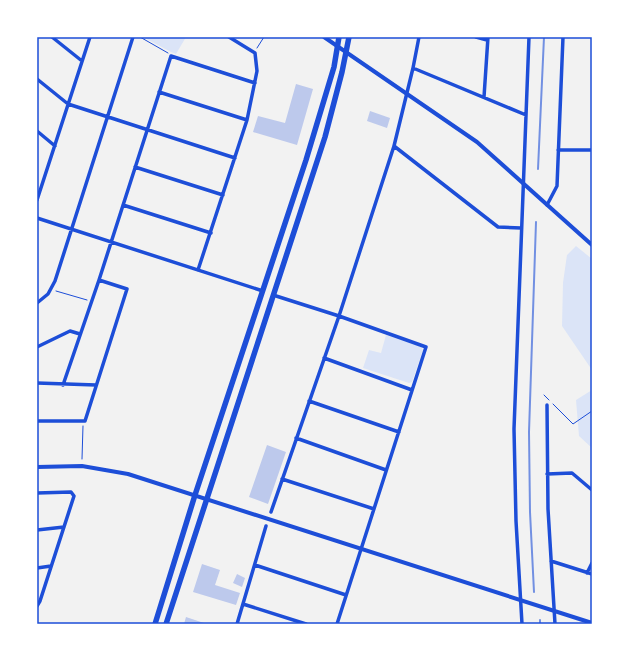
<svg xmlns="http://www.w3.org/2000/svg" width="629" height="661" font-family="Jost,sans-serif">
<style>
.green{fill:#dbe4f7}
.building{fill:#bdc9ec}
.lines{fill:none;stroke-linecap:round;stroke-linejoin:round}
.path{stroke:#1d4ed8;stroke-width:1}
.minor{stroke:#1d4ed8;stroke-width:3.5}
.tertiary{stroke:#1d4ed8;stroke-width:4}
.primary{stroke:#1d4ed8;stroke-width:5.5}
.rail{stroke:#7290e2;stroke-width:2}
.neatline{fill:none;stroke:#1d4ed8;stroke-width:1.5}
</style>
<rect width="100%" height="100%" fill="#f2f2f2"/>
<!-- green -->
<path class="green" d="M 143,37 L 186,37 L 176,54 L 171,52 Z
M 576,246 L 592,259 L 592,370 L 562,326 L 563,283 L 567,255 Z
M 386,335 L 421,347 L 423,350 L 412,382 L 409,383 L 363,368 L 369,350 L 381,353 Z
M 592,390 L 592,448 L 579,436 L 576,400 Z"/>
<!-- building -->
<path class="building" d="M 296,84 L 313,89 L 297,145 L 253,132 L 258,116 L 285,123 Z
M 370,111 L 390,118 L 387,128 L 367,121 Z
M 267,445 L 286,452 L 268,504 L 249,497 Z
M 202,564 L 220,570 L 215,585 L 240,593 L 236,605 L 193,592 Z
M 237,574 L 245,578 L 242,587 L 233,583 Z
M 186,617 L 207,624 L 184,624 Z"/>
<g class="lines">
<!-- path -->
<path class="path" d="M 140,37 L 168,53
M 257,48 L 264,37
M 56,291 L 87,300
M 544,395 L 549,400
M 553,404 L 573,424 L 592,411
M 82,459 L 83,426"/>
<!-- minor -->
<path class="minor" d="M 52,37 L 82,61
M 476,37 L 487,40
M 413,68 L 419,37
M 37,79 L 68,104 L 235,158
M 159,92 L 247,120
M 484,97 L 488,37
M 37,131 L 55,146
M 394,146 L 498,227 L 521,228
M 558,150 L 592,150
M 135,167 L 223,195
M 37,200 L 90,37
M 123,205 L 211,233
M 547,205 L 557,186 L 563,37
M 37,218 L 263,291
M 198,270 L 247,120 L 257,71 L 255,53 L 229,37
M 37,303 L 48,294 L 55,281 L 133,37
M 37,347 L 70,331 L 80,334
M 324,358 L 412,390
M 37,383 L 96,385
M 63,385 L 99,280 L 171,56 L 255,83
M 309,401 L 399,432
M 547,405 L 548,509 L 555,624
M 37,421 L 85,421 L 127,289 L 99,280
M 296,438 L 386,470
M 547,474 L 572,473 L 592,490
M 282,479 L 374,509
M 37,493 L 71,492 L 74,496 L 40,601 L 37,606
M 271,512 L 339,316 L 273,295
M 37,530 L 64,527
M 551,561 L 592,574
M 255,565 L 346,595
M 37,568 L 51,566
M 587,573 L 592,563
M 243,604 L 306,624
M 237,624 L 266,526
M 337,624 L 426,347 L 339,316 L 394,146 L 413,68 L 526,115
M 522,624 L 516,521 L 514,429 L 529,37"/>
<!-- tertiary -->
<path class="tertiary" d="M 324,37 L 477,142 L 592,245
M 37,467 L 82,466 L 128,474 L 592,623"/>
<!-- primary -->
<path class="primary" d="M 155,624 L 195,495 L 306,160 L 334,67 L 339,37
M 166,624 L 325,137 L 342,72 L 349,37"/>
<!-- rail -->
<path class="rail" d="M 538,169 L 544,37
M 534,592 L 530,512 L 529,432 L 536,222
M 540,620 L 540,624"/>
</g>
<!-- border -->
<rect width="629" height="661" fill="none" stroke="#ffffff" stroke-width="76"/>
<rect x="38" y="38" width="553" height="585" class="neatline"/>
</svg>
